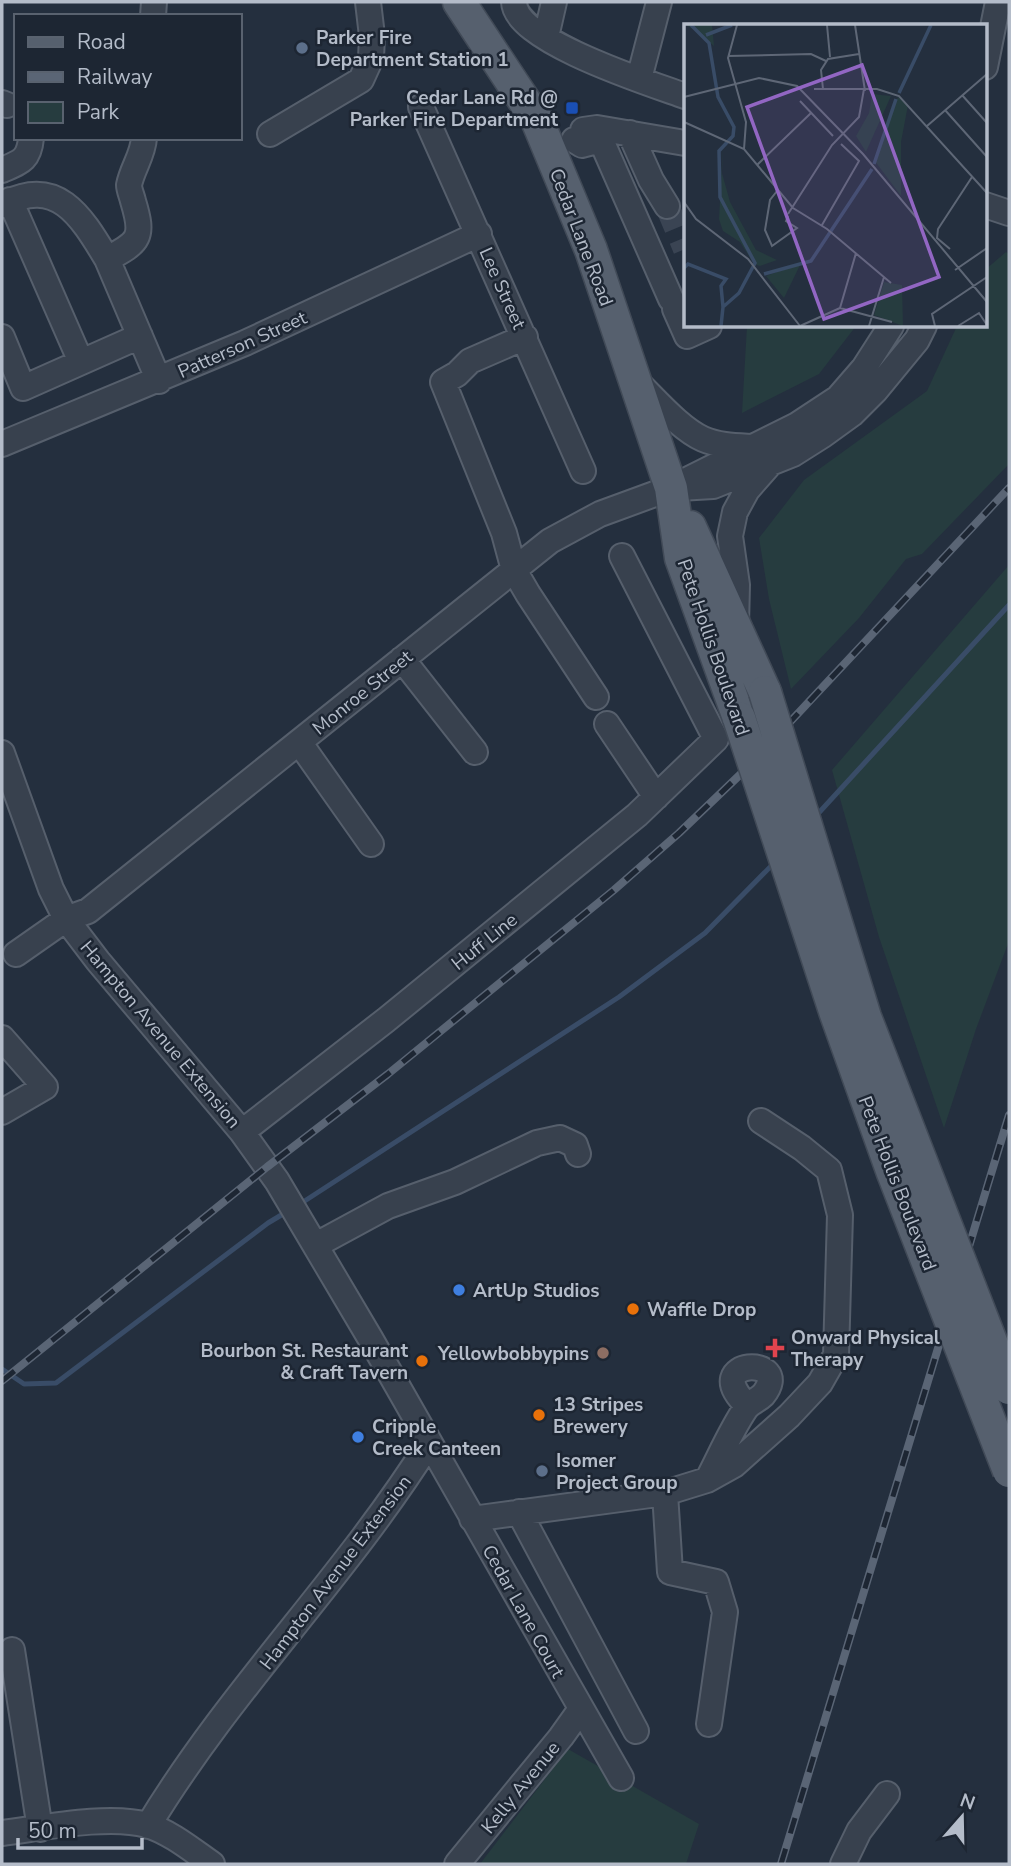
<svg xmlns="http://www.w3.org/2000/svg" width="1011" height="1866" font-family="'Nunito Sans',sans-serif">
<style>
.green{fill:#263c3f}
.lines{fill:none;stroke-linecap:round;stroke-linejoin:round}
.stream{stroke:#394c67;stroke-width:5}
.minor-tunnel{stroke:#3a4453;stroke-width:24;stroke-dasharray:24 12;stroke-linecap:butt}
.minor-casing{stroke:#565f6c;stroke-width:28}
.major-casing{stroke:#414a57;stroke-width:35}
.minor{stroke:#38414e;stroke-width:24}
.major{stroke:#56606e;stroke-width:32}
.rail-casing{stroke:#5a6575;stroke-width:8}
.rail{stroke:#1d2633;stroke-width:5;stroke-dasharray:16;stroke-linecap:butt}
.major-bridge-casing{stroke:#414a57;stroke-width:35;stroke-linecap:butt}
.major-bridge{stroke:#56606e;stroke-width:32}
.service-dot{fill:#5c6f8a;stroke:#1d2633;stroke-width:2.5}
.transit-dot{fill:#1a4fb4;stroke:#1d2633;stroke-width:2.5}
.shop-dot{fill:#3f7fe0;stroke:#1d2633;stroke-width:2.5}
.food-dot{fill:#e8710a;stroke:#1d2633;stroke-width:2.5}
.health-dot{fill:#e0444e;stroke:#1d2633;stroke-width:2.5}
.education-dot{fill:#8d6e63;stroke:#1d2633;stroke-width:2.5}
.labels{text-anchor:middle;stroke-width:5;stroke-linejoin:round;paint-order:stroke}
.poi-label{font-size:19px;font-weight:bold;fill:#b4bcc9;stroke:#1d2633;text-anchor:start}
.street-label{font-size:19px;fill:#b4bcc9;stroke:#1d2633}
.inset-river{fill:none;stroke:#394c67;stroke-width:3.5}
.inset-road{fill:none;stroke:#5e6776;stroke-width:2}
.view{fill:#9266c3;fill-opacity:0.15;stroke:#9266c3;stroke-width:3.5}
.inset-edge{fill:none;stroke:#b4bcc9;stroke-width:3.5}
</style>
<rect width="100%" height="100%" fill="#242f3e"/>
<!-- green -->
<path class="green" d="M 1006,252 L 1009,254 L 1009,464 L 922,554 L 906,559 L 859,618 L 791,689 L 769,599 L 759,538 L 804,480 L 927,391 L 957,326 L 985,326 L 985,270 Z
M 747,326 L 856,326 L 819,374 L 742,413 Z
M 1009,565 L 1009,941 L 976,1029 L 944,1128 L 879,937 L 832,770 Z
M 568,1749 L 699,1824 L 686,1864 L 480,1864 Z"/>
<g class="lines">
<!-- stream -->
<path class="stream" d="M 815,817 L 1009,605
M 300,1204 L 619,997 L 705,933 L 776,861
M 2,1369 L 24,1384 L 56,1383 L 268,1223 L 288,1211"/>
<!-- minor-tunnel -->
<path class="minor-tunnel" d="M 667,206 L 685,249"/>
<!-- minor casing -->
<g class="minor-casing">
<path id="minor" d="M 514,2 C 515,41 652,84 685,96
M 153,16 L 154,2
M 546,37 L 554,2
M 985,67 L 998,2
M 639,79 L 659,2
M 2,103 L 7,105
M 421,107 L 583,471
M 583,130 L 597,128 L 685,143
M 630,133 L 651,180 L 667,206
M 270,134 L 361,80 L 371,58 L 372,36 L 368,2
M 144,138 C 143,155 132,169 129,185 C 129,190 132,196 133,201 C 144,237 140,242 107,259 L 159,381
M 574,140 L 582,145 L 601,140 L 671,299
M 2,170 C 21,162 29,160 31,138
M 10,200 L 81,362
M 2,205 C 57,175 81,216 107,259
M 985,205 L 1009,213
M 675,309 L 687,336 L 709,326
M 2,337 L 23,388 L 140,336
M 525,337 L 470,361 L 457,374 L 443,382 L 504,533 L 514,570 L 528,594 L 596,697
M 635,380 C 654,398 680,429 703,439 C 719,446 737,446 754,447
M 2,444 L 245,343 L 479,234
M 679,488 L 713,486 L 793,454 L 823,435 L 852,414 L 875,391 L 917,340 L 924,326
M 736,625 L 737,585 L 730,536 L 735,512 L 747,490 L 768,466
M 402,659 L 475,752
M 607,724 L 656,797
M 299,742 L 371,844
M 2,753 L 51,889 L 66,919 L 98,961 L 242,1132 L 277,1181 L 370,1338 L 621,1778
M 16,954 L 66,919 L 88,911 L 550,541 L 600,514 L 671,488 L 797,425 L 838,398 L 864,368 L 891,326
M 2,1038 L 45,1087 L 2,1112
M 242,1132 L 386,1020 L 637,815 L 716,739 L 622,556
M 316,1245 L 388,1206 L 455,1182 L 537,1143 L 560,1138 L 575,1145 L 578,1154
M 708,1479 C 720,1456 731,1430 746,1408 C 751,1402 758,1400 763,1395 C 796,1355 696,1358 748,1406
M 665,1493 L 670,1572 L 716,1582 L 725,1612 L 709,1724
M 519,1512 L 636,1731
M 472,1519 L 665,1493 L 707,1480 L 734,1465 L 789,1416 L 820,1383 L 836,1355 L 840,1215 L 829,1170 L 802,1148 L 761,1121
M 12,1650 L 40,1829
M 148,1826 C 230,1690 345,1577 429,1443
M 2,1833 C 42,1828 109,1814 147,1825 C 170,1832 192,1850 212,1864
M 457,1864 L 561,1737 L 581,1709
M 843,1864 L 859,1831 L 887,1794"/>
</g>
<!-- major casing -->
<g class="major-casing">
<path id="major" d="M 459,2 L 537,120 L 591,250 L 671,488 L 681,558 L 739,718
M 690,527 L 765,692"/>
</g>
<!-- minor -->
<use href="#minor" class="minor"/>
<!-- major -->
<use href="#major" class="major"/>
<!-- rail casing -->
<g class="rail-casing">
<path id="rail" d="M 2,1381 L 267,1167 L 388,1074 L 614,890 L 679,833 L 747,768 L 1009,488
M 781,1864 L 1009,1115"/>
</g>
<!-- rail -->
<use href="#rail" class="rail"/>
<!-- major-bridge casing -->
<g class="major-bridge-casing">
<path id="major-bridge" d="M 765,692 L 865,1017 L 1009,1388
M 739,718 L 835,1011 L 893,1173 L 1009,1471"/>
</g>
<!-- major-bridge -->
<use href="#major-bridge" class="major-bridge"/>
</g>
<!-- markers -->
<g class="service-dot">
<circle cx="302" cy="48" r="7"/>
<circle cx="542" cy="1471" r="7"/>
</g>
<rect class="transit-dot" x="565" y="101" width="14" height="14" rx="3.5"/>
<g class="shop-dot">
<circle cx="459" cy="1290" r="7"/>
<circle cx="358" cy="1437" r="7"/>
</g>
<g class="food-dot">
<circle cx="633" cy="1309" r="7"/>
<circle cx="422" cy="1361" r="7"/>
<circle cx="539" cy="1415" r="7"/>
</g>
<path class="health-dot" d="M771.5 1337.5h7v7h7v7h-7v7h-7v-7h-7v-7h7z"/>
<circle class="education-dot" cx="603" cy="1353" r="7"/>
<g class="labels">
<!-- poi labels -->
<g class="poi-label">
<text x="316" y="44">Parker Fire<tspan x="316" dy="22">Department Station 1</tspan></text>
<text x="558" y="104" text-anchor="end">Cedar Lane Rd @<tspan x="558" dy="22">Parker Fire Department</tspan></text>
<text x="473" y="1297">ArtUp Studios</text>
<text x="647" y="1316">Waffle Drop</text>
<text x="791" y="1344">Onward Physical<tspan x="791" dy="22">Therapy</tspan></text>
<text x="408" y="1357" text-anchor="end">Bourbon St. Restaurant<tspan x="408" dy="22">&amp; Craft Tavern</tspan></text>
<text x="589" y="1360" text-anchor="end">Yellowbobbypins</text>
<text x="553" y="1411">13 Stripes<tspan x="553" dy="22">Brewery</tspan></text>
<text x="372" y="1433">Cripple<tspan x="372" dy="22">Creek Canteen</tspan></text>
<text x="556" y="1467">Isomer<tspan x="556" dy="22">Project Group</tspan></text>
</g>
<!-- street labels -->
<g class="street-label">
<text transform="translate(582 237) rotate(69)" y="7">Cedar Lane Road</text>
<text transform="translate(503 288) rotate(66)" y="7">Lee Street</text>
<text transform="translate(242 344) rotate(-24)" y="7">Patterson Street</text>
<text transform="translate(714 647) rotate(71)" y="7">Pete Hollis Boulevard</text>
<text transform="translate(362 692) rotate(-39)" y="7">Monroe Street</text>
<text transform="translate(484 941) rotate(-39)" y="7">Huff Line</text>
<text transform="translate(161 1034) rotate(50)" y="7">Hampton Avenue Extension</text>
<text transform="translate(898 1183) rotate(69)" y="7">Pete Hollis Boulevard</text>
<text transform="translate(335 1572) rotate(-53)" y="7">Hampton Avenue Extension</text>
<text transform="translate(524 1611) rotate(61)" y="7">Cedar Lane Court</text>
<text transform="translate(520 1787) rotate(-51)" y="7">Kelly Avenue</text>
</g>
</g>
<!-- overview -->
<g transform="translate(684 24)">
<rect width="303" height="303" fill="#242f3e"/>
<path d="M 2,1 L 28,1 L 30,22 L 12,7 ZM 188,70 L 207,72 L 182,128 L 172,112 L 185,89 ZM 214,73 L 224,81 L 217,118 L 217,172 L 190,136 ZM 39,122 L 38,149 L 46,178 L 72,226 L 93,236 L 76,242 L 70,240 L 56,218 L 39,207 L 35,195 ZM 117,239 L 100,274 L 82,252 ZM 200,258 L 218,261 L 219,302 L 190,291 Z" fill="#263c3f"/>
<path class="inset-river" d="M 7,1 L 25,19 L 34,73 L 50,103 L 49,112 L 35,127 L 36,173 L 71,239 L 55,269 L 39,283 L 37,302M 22,11 L 48,1M 215,69 L 247,1M 190,140 L 212,75M 0,244 L 4,240 L 42,255 L 37,262 L 39,283M 80,250 L 127,237 L 188,145"/>
<path class="inset-road" d="M 53,1 L 44,34 L 62,98 L 60,125M 143,1 L 146,33M 171,1 L 181,67M 44,32 L 127,30 L 142,37M 130,65 L 193,65 L 215,72 L 303,169M 139,65 L 137,46 L 144,35 L 175,30M 278,71 L 303,99M 0,73 L 75,54 L 113,62 L 179,130 L 303,278M 116,77 L 149,112M 261,86 L 303,133M 0,98 L 60,125 L 109,184 L 143,205 L 207,259M 243,102 L 303,50M 73,141 L 127,89M 93,167 L 86,176 L 81,206 L 88,222 L 113,204 L 102,197 L 104,192M 0,178 L 12,195 L 64,235 L 116,302M 104,190 L 148,121 L 175,93 L 180,65M 138,201 L 175,137 L 157,120M 266,225 L 253,214 L 254,205 L 288,153M 271,246 L 303,224M 156,284 L 172,229M 156,284 L 208,298M 116,302 L 156,284M 185,302 L 200,253M 251,302 L 248,290 L 303,253M 274,302 L 295,289 L 303,301"/>
<path class="view" d="M 178,41 L 255,253 L 140,295 L 63,83 Z"/>
<rect width="303" height="303" class="inset-edge"/>
</g>
<!-- border -->
<rect width="1011" height="1866" fill="none" stroke="#b4bcc9" stroke-width="7"/>
<!-- legend -->
<rect x="14" y="14" width="228" height="126" fill="#1d2633" stroke="#59626f" stroke-width="2"/>
<rect x="28" y="37" width="35" height="10" fill="#56606e" stroke="#59626f" stroke-width="2"/>
<text x="77" y="49" font-size="21" fill="#b4bcc9">Road</text>
<rect x="28" y="72" width="35" height="10" fill="#5a6575" stroke="#59626f" stroke-width="2"/>
<text x="77" y="84" font-size="21" fill="#b4bcc9">Railway</text>
<rect x="28" y="102" width="35" height="21" fill="#263c3f" stroke="#59626f" stroke-width="2"/>
<text x="77" y="119" font-size="21" fill="#b4bcc9">Park</text>
<!-- north arrow -->
<g transform="translate(962 1817) rotate(20)" stroke="#1d2633" stroke-width="5" paint-order="stroke">
<path d="M0-5L12 26L0 18L-12 26Z" fill="#b4bcc9"/>
<text y="-10" font-size="19" font-weight="bold" text-anchor="middle" fill="#b4bcc9">N</text>
</g>
<!-- scale -->
<path d="M18 1838v10h124v-10" fill="none" stroke="#b4bcc9" stroke-width="3.5"/>
<text x="28" y="1838" font-size="21" fill="#b4bcc9" stroke="#1d2633" stroke-width="5" paint-order="stroke">50 m</text>
</svg>
